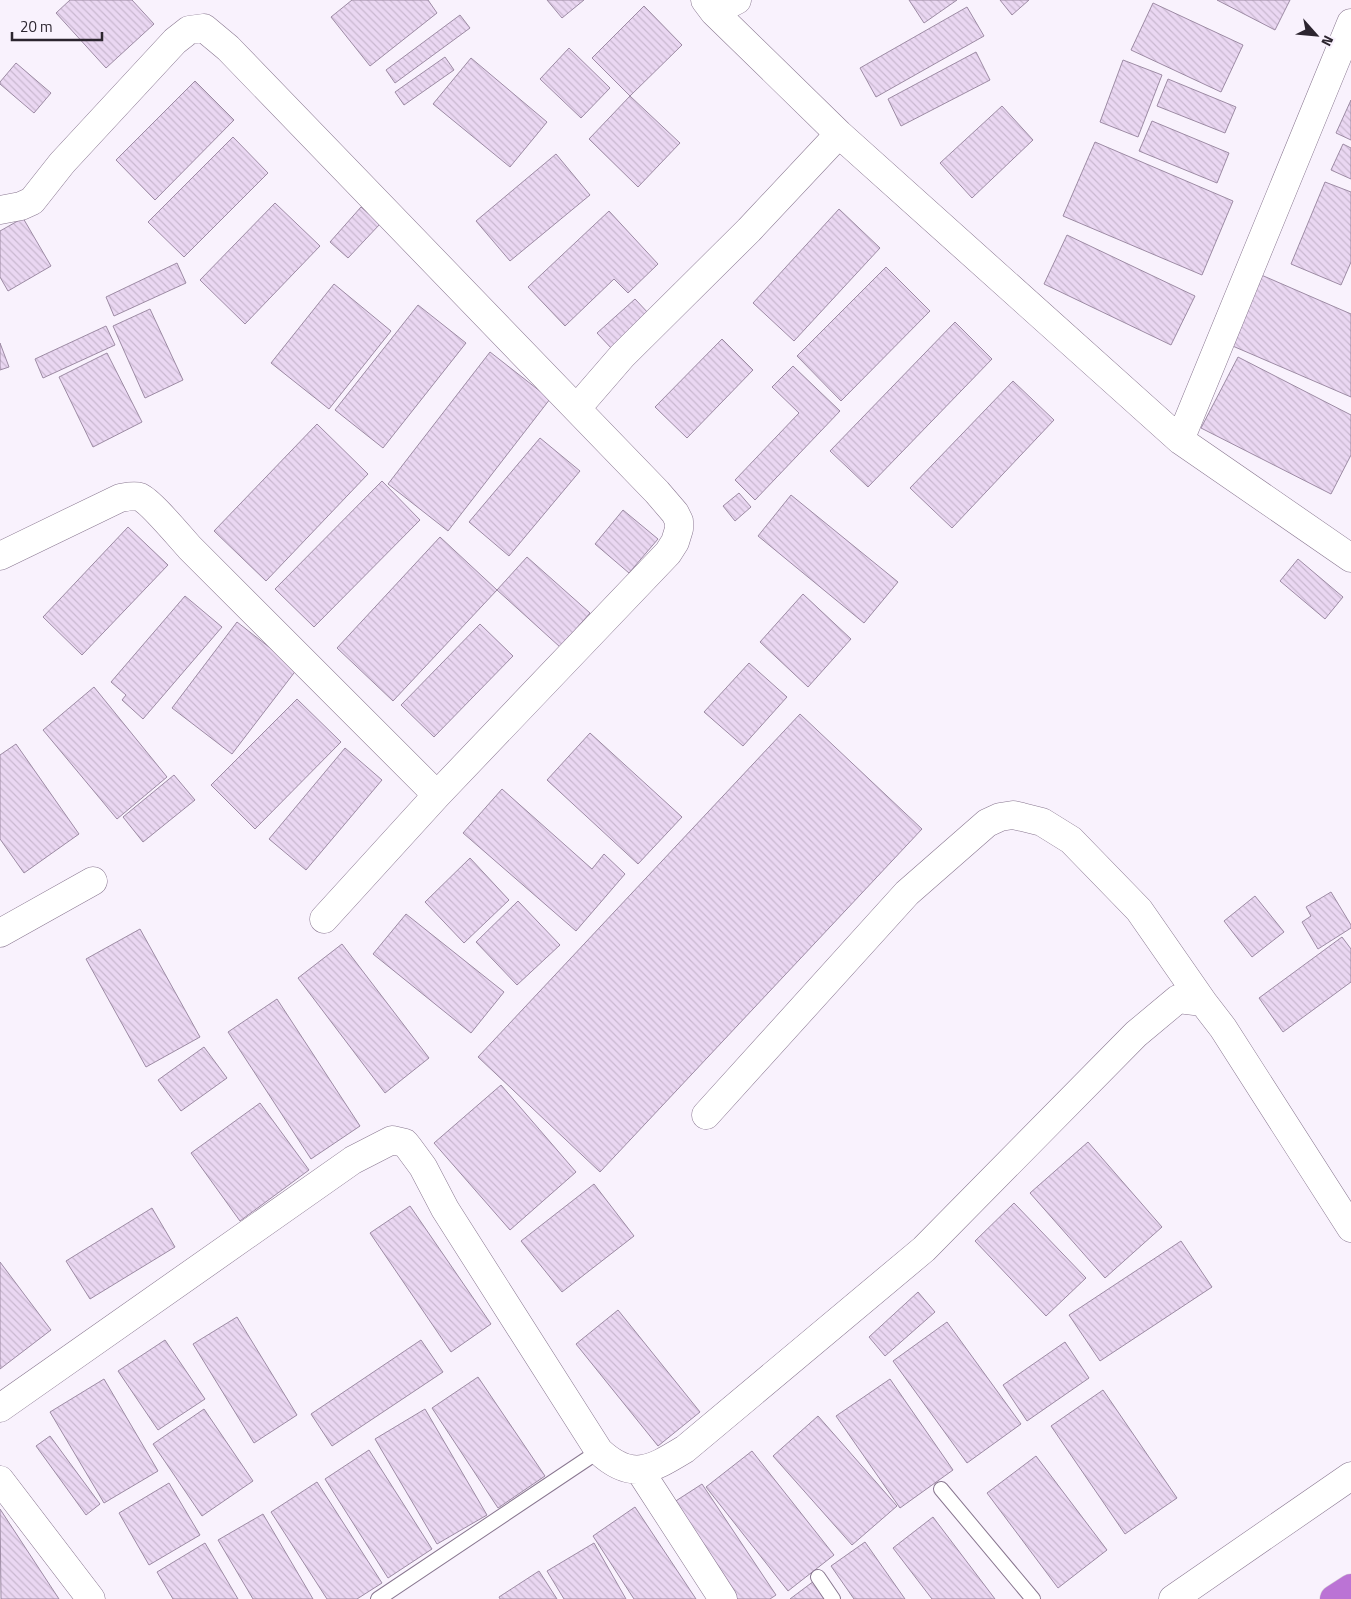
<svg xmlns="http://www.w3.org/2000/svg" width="1351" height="1599" font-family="'Titillium Web',sans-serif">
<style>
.building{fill:url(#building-back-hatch);stroke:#9d8ba4}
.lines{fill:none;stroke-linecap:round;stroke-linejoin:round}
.lane-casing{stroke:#897790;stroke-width:16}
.street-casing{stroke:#897790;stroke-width:29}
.highway-casing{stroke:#d5d3d5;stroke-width:29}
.lane{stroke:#fff;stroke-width:14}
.street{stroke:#fff;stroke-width:28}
.highway{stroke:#bb73d5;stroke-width:28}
</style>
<defs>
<pattern id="building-back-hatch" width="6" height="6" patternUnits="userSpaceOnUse" patternTransform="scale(1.25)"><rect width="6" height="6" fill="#ead7f2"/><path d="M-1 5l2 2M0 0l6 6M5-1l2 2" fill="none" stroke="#c9b8d0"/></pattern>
</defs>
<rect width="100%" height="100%" fill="#f9f2fd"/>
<!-- building -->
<path class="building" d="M 70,0 L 132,0 L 154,24 L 106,68 L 56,13 Z
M 352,0 L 428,0 L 437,13 L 370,66 L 331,17 Z
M 547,0 L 584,0 L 562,18 Z
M 909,0 L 957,0 L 924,23 Z
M 1000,0 L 1029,0 L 1012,15 Z
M 1217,0 L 1290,0 L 1275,30 Z
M 1153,3 L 1243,45 L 1221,92 L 1131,50 Z
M 644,6 L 682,45 L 630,96 L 592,58 Z
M 967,7 L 984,36 L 876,97 L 860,68 Z
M 460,15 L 470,28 L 395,83 L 386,70 Z
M 569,48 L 610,88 L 581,118 L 540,79 Z
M 976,52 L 990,80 L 901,126 L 888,99 Z
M 445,57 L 454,70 L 404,105 L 395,92 Z
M 471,58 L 547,122 L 510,167 L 433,104 Z
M 1123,60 L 1162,75 L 1138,137 L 1100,122 Z
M 16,63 L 51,93 L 34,113 L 0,84 L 0,82 Z
M 1168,79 L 1236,107 L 1225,133 L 1157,106 Z
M 195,81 L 234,120 L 155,200 L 116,160 Z
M 630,96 L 680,143 L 638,187 L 589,139 Z
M 1351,100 L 1351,140 L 1336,133 Z
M 1002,106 L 1033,140 L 972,198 L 940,163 Z
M 1152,121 L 1229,153 L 1217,183 L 1139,151 Z
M 233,137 L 268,173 L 184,257 L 148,222 Z
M 1095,142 L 1233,201 L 1202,275 L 1063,216 Z
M 1343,144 L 1351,148 L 1351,179 L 1331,170 Z
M 556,154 L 590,195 L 510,261 L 476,221 Z
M 1325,182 L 1351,192 L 1351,262 L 1341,285 L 1291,264 Z
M 275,203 L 320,246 L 245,324 L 200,280 Z
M 361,207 L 380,224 L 348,258 L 330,242 Z
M 839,209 L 880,248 L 794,341 L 753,303 Z
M 609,211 L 658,264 L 628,293 L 614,279 L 565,326 L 528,287 Z
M 23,218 L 51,266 L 8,291 L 0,277 L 0,231 Z
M 1067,235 L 1195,296 L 1171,345 L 1044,284 Z
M 177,263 L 186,283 L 114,316 L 106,297 Z
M 886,267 L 930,311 L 841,401 L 797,356 Z
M 1259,274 L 1351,314 L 1351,397 L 1228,344 Z
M 334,284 L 391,331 L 329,409 L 271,363 Z
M 635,299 L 650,315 L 613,350 L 597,333 Z
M 418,305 L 466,343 L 383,448 L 335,410 Z
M 150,309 L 183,380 L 145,398 L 113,326 Z
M 955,322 L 992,359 L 868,487 L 830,451 Z
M 106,326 L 115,345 L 43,378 L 35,359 Z
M 722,339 L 753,370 L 687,438 L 655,407 Z
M 0,343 L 9,367 L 0,370 Z
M 490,352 L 550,399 L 448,531 L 388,484 Z
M 107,353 L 142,422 L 93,447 L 59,377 Z
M 1238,357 L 1351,415 L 1351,455 L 1331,494 L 1201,428 Z
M 793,366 L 840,411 L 755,500 L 735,480 L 799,413 L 772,387 Z
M 1013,381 L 1054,420 L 952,528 L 910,488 Z
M 317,424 L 368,474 L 266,581 L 214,531 Z
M 540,438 L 580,471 L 509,556 L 469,522 Z
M 382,481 L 420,520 L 314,627 L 275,589 Z
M 739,493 L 751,507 L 735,521 L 723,506 Z
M 791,495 L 898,582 L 864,623 L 758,536 Z
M 623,510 L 658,539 L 629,573 L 595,544 Z
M 128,527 L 168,565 L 82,655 L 43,617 Z
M 440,537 L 497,590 L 393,701 L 337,648 Z
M 527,557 L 590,613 L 560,647 L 497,590 Z
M 1298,559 L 1343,597 L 1325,619 L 1280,581 Z
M 803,594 L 851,639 L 808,687 L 760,642 Z
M 185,596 L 222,627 L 143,719 L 122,700 L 126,695 L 111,682 Z
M 237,622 L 297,669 L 232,754 L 172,708 Z
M 480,624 L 513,656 L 434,737 L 401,705 Z
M 749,663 L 787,697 L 743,746 L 704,712 Z
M 94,687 L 167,777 L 117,819 L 43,730 Z
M 297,699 L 341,742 L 255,829 L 211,785 Z
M 800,714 L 922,829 L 600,1172 L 478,1057 Z
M 590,733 L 682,817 L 638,864 L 547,780 Z
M 16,744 L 79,834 L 24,873 L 0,839 L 0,755 Z
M 345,748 L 382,780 L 306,870 L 269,839 Z
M 174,775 L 195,800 L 143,842 L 123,817 Z
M 502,789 L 592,869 L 604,854 L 625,874 L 576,931 L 463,833 Z
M 470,858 L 509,900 L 464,943 L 425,902 Z
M 1331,892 L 1351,925 L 1351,928 L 1318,949 L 1302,922 L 1311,916 L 1306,907 Z
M 1255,896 L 1284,932 L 1252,957 L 1224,921 Z
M 518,901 L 560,945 L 517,985 L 476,942 Z
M 406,914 L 504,992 L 471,1033 L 373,954 Z
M 140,929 L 200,1037 L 146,1067 L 86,959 Z
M 1342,937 L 1351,949 L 1351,982 L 1283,1032 L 1259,998 Z
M 342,944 L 429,1058 L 385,1093 L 298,978 Z
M 277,999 L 360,1126 L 311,1159 L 228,1032 Z
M 204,1047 L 227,1078 L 181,1111 L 158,1080 Z
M 501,1085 L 576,1172 L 510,1230 L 434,1143 Z
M 260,1103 L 309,1170 L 240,1221 L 191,1153 Z
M 1088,1142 L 1162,1227 L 1105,1278 L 1030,1193 Z
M 594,1184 L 634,1236 L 562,1292 L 521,1241 Z
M 1014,1203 L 1086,1278 L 1046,1316 L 975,1241 Z
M 410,1206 L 491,1324 L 451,1352 L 370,1233 Z
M 152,1208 L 175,1247 L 90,1299 L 66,1261 Z
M 1181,1241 L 1212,1287 L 1100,1361 L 1069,1315 Z
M 0,1262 L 51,1330 L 0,1369 Z
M 918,1292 L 935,1312 L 885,1356 L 869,1337 Z
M 618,1310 L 700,1412 L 658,1446 L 576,1344 Z
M 237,1317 L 297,1415 L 254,1443 L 193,1344 Z
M 947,1322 L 1021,1424 L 967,1463 L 893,1361 Z
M 165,1340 L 205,1399 L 158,1430 L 118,1371 Z
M 421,1340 L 443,1372 L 332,1446 L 311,1414 Z
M 1065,1342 L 1089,1378 L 1027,1421 L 1003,1385 Z
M 478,1377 L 545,1476 L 498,1508 L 432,1408 Z
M 104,1379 L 158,1471 L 104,1503 L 50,1412 Z
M 890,1379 L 953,1470 L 900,1508 L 836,1416 Z
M 1103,1390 L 1177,1498 L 1125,1534 L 1051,1426 Z
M 204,1409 L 253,1481 L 202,1516 L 153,1444 Z
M 425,1409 L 487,1515 L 437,1544 L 375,1439 Z
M 818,1416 L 897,1506 L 852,1545 L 773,1456 Z
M 50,1436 L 100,1504 L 86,1515 L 36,1446 Z
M 369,1450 L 432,1549 L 388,1578 L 325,1479 Z
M 752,1451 L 834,1555 L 788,1591 L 706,1487 Z
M 1036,1456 L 1107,1550 L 1058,1588 L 987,1493 Z
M 317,1482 L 382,1583 L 357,1599 L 327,1599 L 271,1512 Z
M 169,1483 L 200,1535 L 149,1565 L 119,1513 Z
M 702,1484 L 776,1595 L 770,1599 L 730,1599 L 668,1506 Z
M 635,1507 L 696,1599 L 634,1599 L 593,1536 Z
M 0,1509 L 59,1599 L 1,1599 Z
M 263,1514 L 313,1599 L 253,1599 L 218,1540 Z
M 933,1517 L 995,1599 L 932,1599 L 893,1548 Z
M 865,1542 L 905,1599 L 854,1599 L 831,1566 Z
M 205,1543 L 238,1599 L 173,1599 L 157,1572 Z
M 594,1543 L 626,1599 L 564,1599 L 547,1571 Z
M 539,1571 L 557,1599 L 500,1599 L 499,1597 Z
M 814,1581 L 828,1599 L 790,1599 Z"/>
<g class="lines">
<!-- lane casing -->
<g class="lane-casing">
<path id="lane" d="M 941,1489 L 1033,1599
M 818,1577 L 833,1599
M 378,1599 L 599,1451"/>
</g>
<!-- street casing -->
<g class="street-casing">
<path id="street" d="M 705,0 L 714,12 L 839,134 L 1180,440 L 1351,558
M 714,12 L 737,0
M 0,210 L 21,206 L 32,201 L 62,163 L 175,41 L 189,30 L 204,28 L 228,48 L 657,492 L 675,513 L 679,521 L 679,529 L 675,542 L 668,553 L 437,795 L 324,919
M 577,408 L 622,356 L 749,230 L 839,134
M 1180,440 L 1351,23
M 0,556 L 120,498 C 126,497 134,495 140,497 C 151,502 180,537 190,548 L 437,795
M 0,933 L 93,881
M 706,1115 L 907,893 L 987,823 L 1000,817 L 1013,815 L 1022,817 L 1042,822 L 1071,840 L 1139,910 L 1203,1002
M 0,1408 L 353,1160 L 392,1140 L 405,1143 L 409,1148 L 423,1167 L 445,1209 L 599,1451 C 632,1482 652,1469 685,1449 L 924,1249 L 1136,1034 L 1178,999 L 1203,1002 L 1223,1028 L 1351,1228
M 640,1471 L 723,1599
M 0,1480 L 91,1599
M 1173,1599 L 1351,1476"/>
</g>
<!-- highway casing -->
<g class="highway-casing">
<path id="highway" d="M 1334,1599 L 1351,1588"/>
</g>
<!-- lane -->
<use href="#lane" class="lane"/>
<!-- street -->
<use href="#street" class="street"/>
<!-- highway -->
<use href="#highway" class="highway"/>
</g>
<!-- north arrow -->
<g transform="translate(1316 35) rotate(117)" stroke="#f9f2fd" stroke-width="4" paint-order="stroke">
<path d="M0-4L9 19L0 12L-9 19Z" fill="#2c252f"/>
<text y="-8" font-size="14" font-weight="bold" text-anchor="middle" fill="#2c252f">N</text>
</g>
<!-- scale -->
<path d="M12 32v8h90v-8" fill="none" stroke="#2c252f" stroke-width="2.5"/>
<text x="20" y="32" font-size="15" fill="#2c252f" stroke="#f9f2fd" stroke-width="4" paint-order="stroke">20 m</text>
</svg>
